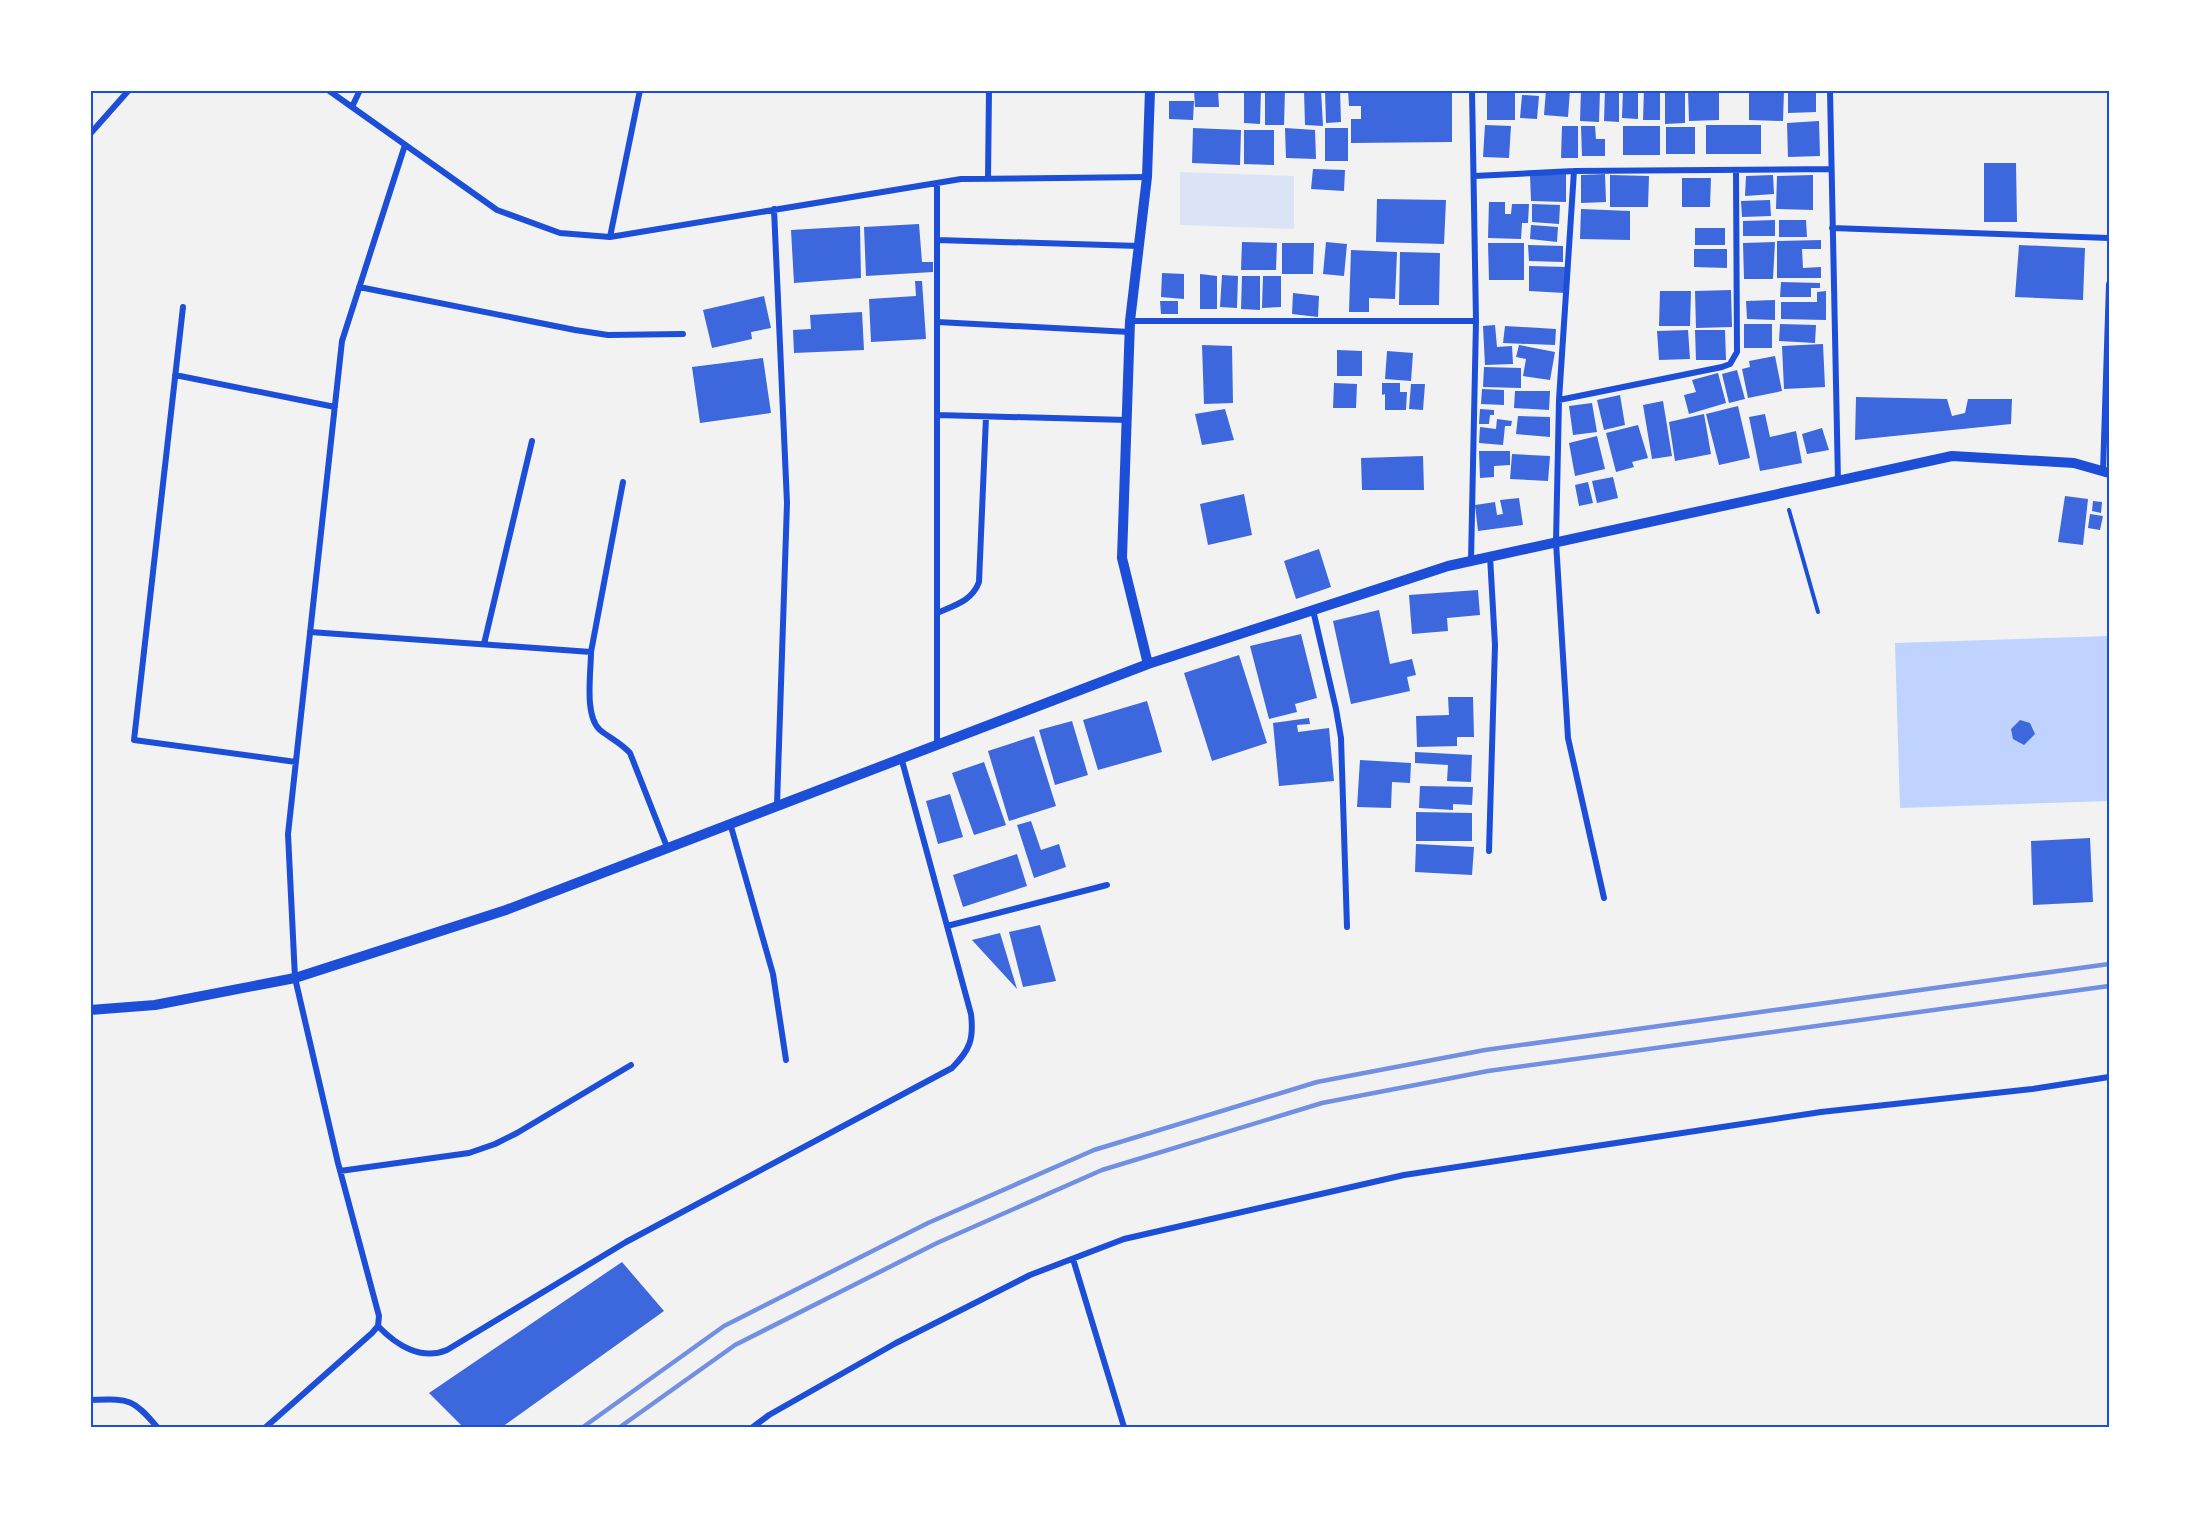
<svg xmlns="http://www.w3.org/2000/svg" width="2199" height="1517" font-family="Lato,sans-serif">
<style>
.green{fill:#dbe4f7}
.water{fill:#bfd3fe}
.building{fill:#3d67dc}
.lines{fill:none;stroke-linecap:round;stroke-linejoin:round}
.path{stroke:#1d4ed8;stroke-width:4}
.minor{stroke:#1d4ed8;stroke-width:6}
.tertiary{stroke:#1d4ed8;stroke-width:10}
.rail{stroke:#7290e2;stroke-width:4.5}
.neatline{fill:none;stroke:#1d4ed8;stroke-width:2}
</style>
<rect width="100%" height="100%" fill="#f2f2f2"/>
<!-- green -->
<path class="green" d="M 1180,172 L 1294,176 L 1294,229 L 1180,225 Z"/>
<!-- water -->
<path class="water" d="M 2109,636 L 2109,801 L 1900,808 L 1895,643 Z"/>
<!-- building -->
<path class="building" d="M 1194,90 L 1218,90 L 1219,107 L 1195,107 Z
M 1244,90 L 1261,90 L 1260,124 L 1244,123 Z
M 1265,90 L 1285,90 L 1284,125 L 1265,125 Z
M 1304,90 L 1321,90 L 1323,126 L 1305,125 Z
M 1325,90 L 1340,90 L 1341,122 L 1326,123 Z
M 1348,90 L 1452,90 L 1452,142 L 1351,143 L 1351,119 L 1361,119 L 1361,106 L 1349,106 Z
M 1487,90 L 1515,90 L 1515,120 L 1487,120 Z
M 1546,90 L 1570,90 L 1568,117 L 1544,115 Z
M 1581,90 L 1600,90 L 1599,122 L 1580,121 Z
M 1605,90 L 1619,90 L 1619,122 L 1604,121 Z
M 1623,90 L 1638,90 L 1638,119 L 1622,118 Z
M 1644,90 L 1660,90 L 1660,120 L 1643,120 Z
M 1665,90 L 1685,90 L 1685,123 L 1665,124 Z
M 1688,90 L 1719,90 L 1719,120 L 1689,121 Z
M 1749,90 L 1784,90 L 1783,121 L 1749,120 Z
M 1788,90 L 1816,90 L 1816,112 L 1788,113 Z
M 1522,95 L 1539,96 L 1537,119 L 1520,118 Z
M 1169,101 L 1194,101 L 1193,120 L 1169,119 Z
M 1819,121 L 1820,156 L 1788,157 L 1787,123 Z
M 1485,125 L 1511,126 L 1509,158 L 1483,157 Z
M 1706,125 L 1761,125 L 1761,154 L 1706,154 Z
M 1562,126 L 1578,126 L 1578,158 L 1561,158 Z
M 1581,126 L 1595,126 L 1596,139 L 1605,139 L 1605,156 L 1582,156 Z
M 1623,126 L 1660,126 L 1660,155 L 1623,155 Z
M 1666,127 L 1695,127 L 1695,154 L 1666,154 Z
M 1193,128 L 1241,130 L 1240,165 L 1192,163 Z
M 1285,128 L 1315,130 L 1316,159 L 1286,158 Z
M 1325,128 L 1348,128 L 1348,161 L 1325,161 Z
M 1244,130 L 1274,130 L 1274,165 L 1244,164 Z
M 1984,163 L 2016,163 L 2017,222 L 1984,222 Z
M 1313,169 L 1345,170 L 1344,191 L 1311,189 Z
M 1566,174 L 1566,202 L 1531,201 L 1530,175 Z
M 1605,174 L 1606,202 L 1581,203 L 1581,175 Z
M 1610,175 L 1649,176 L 1648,207 L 1610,207 Z
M 1773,175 L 1774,194 L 1745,196 L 1746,176 Z
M 1813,175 L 1813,210 L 1776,209 L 1777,176 Z
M 1682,178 L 1711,178 L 1710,207 L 1682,207 Z
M 1377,199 L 1446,200 L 1444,244 L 1376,242 Z
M 1770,200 L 1771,216 L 1742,217 L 1741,201 Z
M 1489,202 L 1505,202 L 1505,214 L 1511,214 L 1512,204 L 1529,204 L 1528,223 L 1522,223 L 1521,239 L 1488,238 Z
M 1532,204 L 1560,205 L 1559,224 L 1532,222 Z
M 1581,209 L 1630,211 L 1630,240 L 1580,239 Z
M 1775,220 L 1775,236 L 1743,236 L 1743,221 Z
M 1779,220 L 1806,220 L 1807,237 L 1779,237 Z
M 919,224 L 922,262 L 933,262 L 933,272 L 866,276 L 864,227 Z
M 1531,225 L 1558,227 L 1557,242 L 1530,239 Z
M 860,226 L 861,278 L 794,283 L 791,230 Z
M 1695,228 L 1725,228 L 1725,245 L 1695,245 Z
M 1821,240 L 1821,249 L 1802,249 L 1803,268 L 1821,267 L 1821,278 L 1777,278 L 1777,241 Z
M 1242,242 L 1277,243 L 1276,270 L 1241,270 Z
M 1326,242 L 1347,244 L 1344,276 L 1323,274 Z
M 1775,242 L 1773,279 L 1744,279 L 1743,243 Z
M 1282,243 L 1314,243 L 1313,274 L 1282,274 Z
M 1488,243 L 1524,243 L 1524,280 L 1489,280 Z
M 1528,245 L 1563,246 L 1563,262 L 1529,261 Z
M 2019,245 L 2085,248 L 2083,300 L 2015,297 Z
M 1694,249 L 1727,249 L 1727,268 L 1694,267 Z
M 1351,250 L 1397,252 L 1395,299 L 1369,298 L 1369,312 L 1349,312 Z
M 1400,252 L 1440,253 L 1439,305 L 1399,305 Z
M 1529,266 L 1567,267 L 1565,293 L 1529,291 Z
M 1162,273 L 1184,274 L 1184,299 L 1161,297 Z
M 1200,274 L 1217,276 L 1217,309 L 1200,309 Z
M 1222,275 L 1238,276 L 1237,308 L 1220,307 Z
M 1242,276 L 1260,276 L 1260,310 L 1241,309 Z
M 1263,276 L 1281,276 L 1281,307 L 1262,308 Z
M 915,281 L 922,281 L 926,339 L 871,342 L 869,299 L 916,296 Z
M 1781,282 L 1820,283 L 1820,288 L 1811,288 L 1811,297 L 1780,297 Z
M 1731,290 L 1732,327 L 1696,328 L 1695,291 Z
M 1660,291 L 1691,291 L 1690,326 L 1659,326 Z
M 1826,291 L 1826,320 L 1781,319 L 1781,302 L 1817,302 L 1817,292 Z
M 1293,293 L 1319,296 L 1318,317 L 1292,314 Z
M 764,296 L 771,328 L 751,332 L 752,339 L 712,348 L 703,310 Z
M 1775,300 L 1775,320 L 1747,319 L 1746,301 Z
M 1160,301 L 1178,301 L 1178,314 L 1161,314 Z
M 862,312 L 864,350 L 794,353 L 793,330 L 811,329 L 810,315 Z
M 1744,324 L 1772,324 L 1772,348 L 1744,348 Z
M 1780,324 L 1816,325 L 1815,343 L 1779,341 Z
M 1495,325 L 1497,347 L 1512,346 L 1513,364 L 1485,365 L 1483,326 Z
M 1505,326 L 1556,329 L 1555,345 L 1503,343 Z
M 1688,330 L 1690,359 L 1659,360 L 1657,331 Z
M 1695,330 L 1725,330 L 1726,360 L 1696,360 Z
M 1823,344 L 1825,387 L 1784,389 L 1782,346 Z
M 1202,345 L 1232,346 L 1233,403 L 1204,404 Z
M 1519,345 L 1555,352 L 1550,380 L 1523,376 L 1526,359 L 1516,357 Z
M 1337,350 L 1362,351 L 1362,376 L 1337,376 Z
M 1387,351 L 1413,353 L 1411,381 L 1385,379 Z
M 1775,356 L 1782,391 L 1748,398 L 1742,369 L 1750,367 L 1749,361 Z
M 763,358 L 771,413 L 700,423 L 692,367 Z
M 1484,367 L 1521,368 L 1521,388 L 1483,387 Z
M 1737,370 L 1745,399 L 1729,403 L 1722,374 Z
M 1718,373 L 1726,403 L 1689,414 L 1684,395 L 1696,392 L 1692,380 Z
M 1334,383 L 1357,384 L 1356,408 L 1333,408 Z
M 1382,383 L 1400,383 L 1400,392 L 1407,392 L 1406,410 L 1385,410 L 1385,394 L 1382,395 Z
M 1411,384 L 1425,384 L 1423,410 L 1409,409 Z
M 1482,389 L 1504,390 L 1504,405 L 1481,404 Z
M 1515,391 L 1550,391 L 1549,410 L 1514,408 Z
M 1620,395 L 1625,425 L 1604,430 L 1597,400 Z
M 1856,397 L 1947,399 L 1952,416 L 1965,413 L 1968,399 L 2012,399 L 2011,424 L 1855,440 Z
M 1663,401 L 1672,456 L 1652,459 L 1643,405 Z
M 1592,403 L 1597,432 L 1573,435 L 1569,406 Z
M 1738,406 L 1750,458 L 1719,465 L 1706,414 Z
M 1225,409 L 1234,440 L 1202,445 L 1195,414 Z
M 1480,409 L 1494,410 L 1494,415 L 1490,415 L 1489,424 L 1479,424 Z
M 1704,414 L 1711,454 L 1675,461 L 1669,422 Z
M 1765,414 L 1770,437 L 1796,431 L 1802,463 L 1760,471 L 1749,417 Z
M 1518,416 L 1550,417 L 1550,437 L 1516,434 Z
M 1497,419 L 1512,421 L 1511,426 L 1505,426 L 1503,445 L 1479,443 L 1480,427 L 1496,429 Z
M 1638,425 L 1648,458 L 1632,462 L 1634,467 L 1616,472 L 1606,433 Z
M 1822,428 L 1829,450 L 1807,454 L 1802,434 Z
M 1597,436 L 1605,469 L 1575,476 L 1569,443 Z
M 1479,451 L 1510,451 L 1510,465 L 1494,466 L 1494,477 L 1480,478 Z
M 1512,454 L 1550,456 L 1548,481 L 1510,479 Z
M 1423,456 L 1424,490 L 1362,490 L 1361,458 Z
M 1613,477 L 1618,498 L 1597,503 L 1592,481 Z
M 1588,482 L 1593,503 L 1579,506 L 1575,485 Z
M 1244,494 L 1252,535 L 1208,545 L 1200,504 Z
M 2065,496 L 2088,499 L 2083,545 L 2058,542 Z
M 1519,498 L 1523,525 L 1478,531 L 1475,505 L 1495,502 L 1497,515 L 1503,514 L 1500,500 Z
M 2093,501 L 2102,502 L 2101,513 L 2092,511 Z
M 2090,514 L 2103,516 L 2100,530 L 2088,528 Z
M 1319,549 L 1331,587 L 1296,599 L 1284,561 Z
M 1478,590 L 1480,615 L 1447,618 L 1448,631 L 1412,634 L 1409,595 Z
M 1379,610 L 1390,664 L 1412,659 L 1416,675 L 1407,677 L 1410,691 L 1351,704 L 1333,621 Z
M 1301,634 L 1317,698 L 1295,704 L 1297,712 L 1269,719 L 1250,646 Z
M 1239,655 L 1267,743 L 1212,761 L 1184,673 Z
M 1448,697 L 1473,697 L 1474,737 L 1457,737 L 1457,746 L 1417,747 L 1416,716 L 1449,715 Z
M 1147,701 L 1162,752 L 1098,770 L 1083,720 Z
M 1309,718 L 1310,724 L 1297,725 L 1298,732 L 1329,728 L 1334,781 L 1279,786 L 1273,723 Z
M 2020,720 L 2030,723 L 2035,734 L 2024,745 L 2013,739 L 2011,729 Z
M 1072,721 L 1088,775 L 1055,785 L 1039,730 Z
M 1034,736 L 1056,806 L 1009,821 L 988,751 Z
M 1415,752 L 1472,755 L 1471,782 L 1447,781 L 1448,765 L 1415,763 Z
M 1360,760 L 1411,763 L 1410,783 L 1392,782 L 1391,808 L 1357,807 Z
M 984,762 L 1006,825 L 974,835 L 952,773 Z
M 1420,786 L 1473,787 L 1472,805 L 1453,804 L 1453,810 L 1419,808 Z
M 950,794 L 963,837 L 938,844 L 926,801 Z
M 1416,812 L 1472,813 L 1472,841 L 1416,841 Z
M 1031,821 L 1041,850 L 1059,844 L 1066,867 L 1034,878 L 1017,825 Z
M 2090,838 L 2093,902 L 2033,905 L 2031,841 Z
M 1416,844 L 1474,847 L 1472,875 L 1415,872 Z
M 1017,854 L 1027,886 L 963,907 L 953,875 Z
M 1040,925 L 1056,981 L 1023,987 L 1009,932 Z
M 1000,933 L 1017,989 L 972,940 Z
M 622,1262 L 664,1311 L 502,1427 L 463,1427 L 429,1393 Z"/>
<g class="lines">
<!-- path -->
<path class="path" d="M 1789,510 L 1818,612"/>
<!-- minor -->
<path class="minor" d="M 328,90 L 497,210 L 560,233 L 610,237 L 961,179 L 1147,177
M 1830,90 L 1838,481
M 352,107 L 360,90
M 90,134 L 129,90
M 1574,171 L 1559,400 L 1556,542 L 1568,738 L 1604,898
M 1474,176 L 1574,171 L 1831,169
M 988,179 L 989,90
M 937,184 L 937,743
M 774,209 L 787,503 L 777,805
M 1832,228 L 2109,238
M 610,237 L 640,90
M 937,240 L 1139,246
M 359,287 L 575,330 L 608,335 L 683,334
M 183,307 L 134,740 L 296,762
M 1130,321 L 1476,321
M 937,322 L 1130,332
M 175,375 L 335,407
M 1559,400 L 1722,367 L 1730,364 L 1737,352 L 1736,170
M 937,415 L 1127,420
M 2103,472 L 2109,284
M 1471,561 L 1476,321 L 1472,90
M 1313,610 L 1336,709 L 1341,738 L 1347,927
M 937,613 C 955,605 972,601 979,582 L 986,417
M 310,632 L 591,652 L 623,482
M 484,644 L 532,441
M 591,652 C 591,673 584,716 600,730 C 610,738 621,743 630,753 L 667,847
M 730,823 L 773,974 L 786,1060
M 1489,851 L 1495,645 L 1490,556
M 947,926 L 1107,885
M 340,1171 L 469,1153 L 495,1144 L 517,1133 L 631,1065
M 1073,1259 L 1124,1427
M 378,1326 C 396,1345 421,1361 447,1350 L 626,1242 L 952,1068 C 970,1050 974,1039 971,1014 L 901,757
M 90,1400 C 128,1399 132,1397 157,1427
M 266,1427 L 372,1333 L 378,1326 L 379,1316 L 338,1163 L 295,978 L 288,834 L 342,341 L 405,145
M 753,1427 L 769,1415 L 896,1343 L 1030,1275 L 1124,1239 L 1404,1175 L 1821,1112 L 2032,1089 L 2109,1077"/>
<!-- tertiary -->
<path class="tertiary" d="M 1148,664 L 1122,558 L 1130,321 L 1147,177 L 1150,90
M 90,1010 L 155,1005 L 295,978 L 506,910 L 1148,664 L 1448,566 L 1952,456 L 2074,463 L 2109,473"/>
<!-- rail -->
<path class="rail" d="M 583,1427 L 724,1326 L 928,1223 L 1094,1150 L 1317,1082 L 1485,1050 L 2109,964
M 620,1427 L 735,1345 L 937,1243 L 1102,1170 L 1322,1103 L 1488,1071 L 2109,986"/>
</g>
<!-- border -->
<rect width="2199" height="1517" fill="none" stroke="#ffffff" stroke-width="183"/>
<rect x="92" y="92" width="2016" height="1334" class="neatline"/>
</svg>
